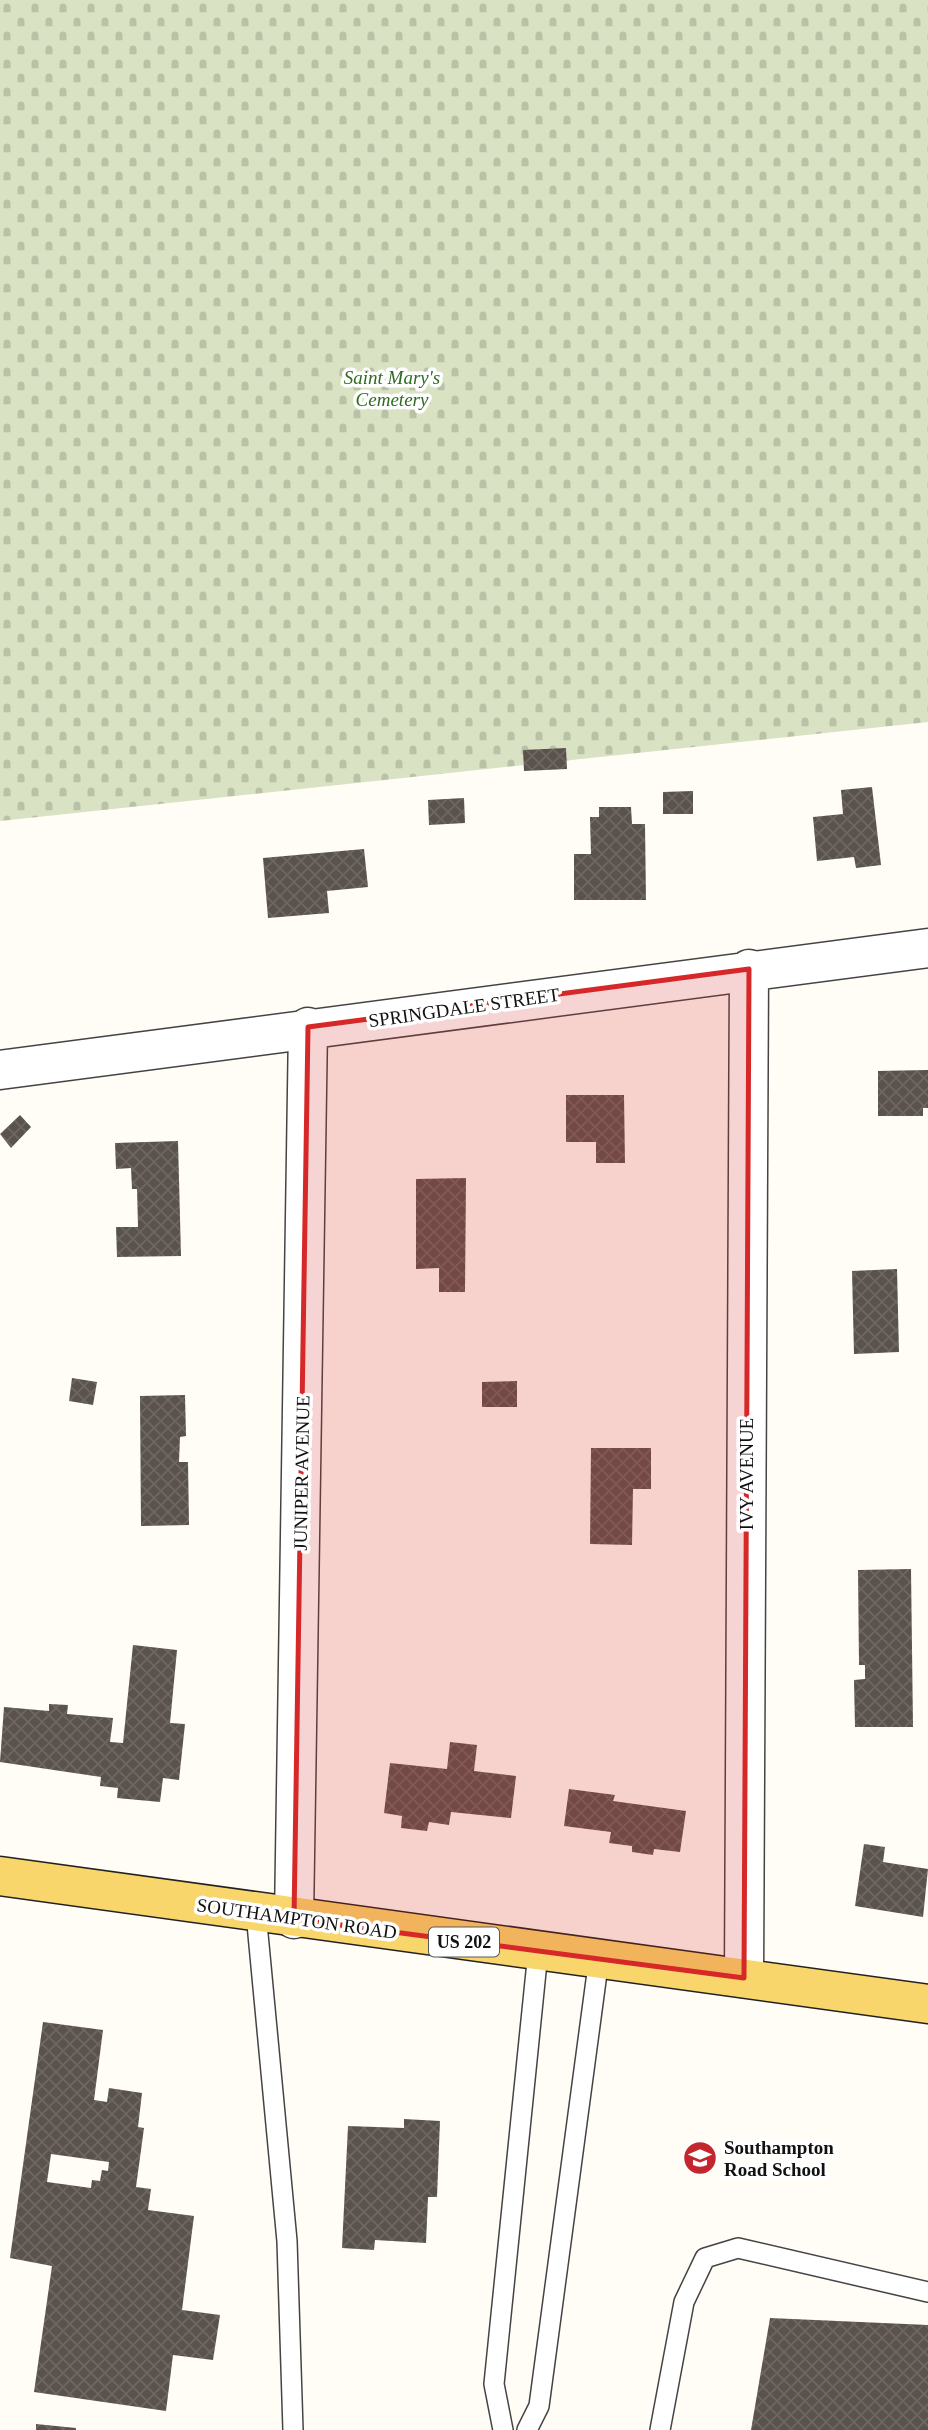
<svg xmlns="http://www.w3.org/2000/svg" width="928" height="2430" font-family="'Times New Roman',serif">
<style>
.cemetery{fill:url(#cemetery-stones)}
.building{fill:url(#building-cross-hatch);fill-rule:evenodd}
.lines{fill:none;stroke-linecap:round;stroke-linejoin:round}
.service-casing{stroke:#444;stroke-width:22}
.minor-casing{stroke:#444;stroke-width:41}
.primary-casing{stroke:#222;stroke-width:41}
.service{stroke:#fff;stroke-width:19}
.minor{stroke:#fff;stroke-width:38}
.primary{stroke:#f9d66b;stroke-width:38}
.marked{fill:#d62828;fill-opacity:0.2;stroke:#d62828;stroke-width:5;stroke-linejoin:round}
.labels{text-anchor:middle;stroke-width:7;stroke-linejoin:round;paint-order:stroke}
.shield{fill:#fff;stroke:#585858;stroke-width:2}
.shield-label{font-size:18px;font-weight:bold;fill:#111}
.park-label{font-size:19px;font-style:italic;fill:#2f6b1f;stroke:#fff}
.street-label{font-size:19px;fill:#111;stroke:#fff}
.poi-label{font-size:19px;font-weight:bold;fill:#111;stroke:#fff;text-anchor:start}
</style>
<defs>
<pattern id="cemetery-stones" width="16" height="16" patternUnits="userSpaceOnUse" patternTransform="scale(1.75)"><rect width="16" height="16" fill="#d9e3c4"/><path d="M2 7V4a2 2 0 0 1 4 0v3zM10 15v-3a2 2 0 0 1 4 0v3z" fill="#b9c2a7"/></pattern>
<pattern id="building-cross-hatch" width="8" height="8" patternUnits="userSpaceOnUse" patternTransform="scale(1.75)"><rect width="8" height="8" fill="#5a524d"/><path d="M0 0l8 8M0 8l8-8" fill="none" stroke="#6d6662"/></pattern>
</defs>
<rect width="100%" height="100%" fill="#fffdf5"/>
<!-- cemetery -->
<path class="cemetery" d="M 0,0 L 928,0 L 928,722 L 0,821 Z"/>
<!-- building -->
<path class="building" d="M 566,748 L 567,769 L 524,771 L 523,750 Z
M 872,787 L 881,865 L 856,868 L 854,857 L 817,861 L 813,817 L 843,814 L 841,790 Z
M 693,791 L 693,814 L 663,814 L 663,792 Z
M 464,798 L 465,823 L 429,825 L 428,800 Z
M 599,807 L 631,807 L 632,824 L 645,824 L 646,900 L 574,900 L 574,854 L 591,854 L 590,817 L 599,817 Z
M 364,849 L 368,887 L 327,891 L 329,913 L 268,918 L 263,858 Z
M 928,1070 L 928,1108 L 923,1108 L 923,1116 L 878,1116 L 878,1071 Z
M 566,1095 L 624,1095 L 625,1163 L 596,1163 L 596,1142 L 566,1142 Z
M 20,1115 L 31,1127 L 11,1148 L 0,1134 Z
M 178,1141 L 181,1256 L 117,1257 L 116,1227 L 138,1227 L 137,1189 L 132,1189 L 131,1168 L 116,1169 L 115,1143 Z
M 466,1178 L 465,1292 L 439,1292 L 439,1268 L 416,1269 L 416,1179 Z
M 897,1269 L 899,1352 L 854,1354 L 852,1271 Z
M 72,1378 L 97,1382 L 93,1405 L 69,1401 Z
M 517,1381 L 517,1407 L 482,1407 L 482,1382 Z
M 185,1395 L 186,1436 L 180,1437 L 179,1462 L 188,1462 L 189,1525 L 141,1526 L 140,1396 Z
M 591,1448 L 651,1448 L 651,1489 L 633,1489 L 632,1545 L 590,1544 Z
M 911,1569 L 913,1727 L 855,1727 L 854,1680 L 865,1679 L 865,1665 L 859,1665 L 858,1570 Z
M 133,1645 L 177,1650 L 170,1723 L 185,1724 L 179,1780 L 163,1778 L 160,1802 L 117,1798 L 118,1788 L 100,1786 L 101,1777 L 0,1762 L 4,1707 L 49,1711 L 49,1704 L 68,1705 L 67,1714 L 113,1718 L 110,1742 L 123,1743 Z
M 450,1742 L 477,1745 L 474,1771 L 516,1776 L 511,1818 L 451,1812 L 449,1825 L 429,1822 L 427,1831 L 401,1828 L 402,1816 L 384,1813 L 390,1763 L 447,1769 Z
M 569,1789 L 615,1795 L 613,1801 L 686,1811 L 680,1852 L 654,1849 L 653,1855 L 632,1852 L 632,1846 L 609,1843 L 611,1832 L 564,1826 Z
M 864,1844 L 885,1847 L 883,1862 L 928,1869 L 923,1917 L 855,1906 Z
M 43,2022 L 103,2030 L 94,2100 L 107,2102 L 109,2088 L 142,2093 L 138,2127 L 144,2128 L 136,2187 L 151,2189 L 148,2210 L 194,2216 L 182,2310 L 220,2315 L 213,2360 L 173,2355 L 166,2411 L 34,2392 L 52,2266 L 10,2258 ZM 51,2154 L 109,2162 L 108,2171 L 102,2170 L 100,2181 L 92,2180 L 91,2188 L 47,2182 Z
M 404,2119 L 440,2121 L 437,2197 L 428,2197 L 426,2243 L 375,2240 L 374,2250 L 342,2248 L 348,2126 L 404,2128 Z
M 770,2318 L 928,2325 L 928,2430 L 751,2430 Z
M 36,2424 L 76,2428 L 76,2430 L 36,2430 Z"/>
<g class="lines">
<!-- service casing -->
<g class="service-casing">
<path id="service" d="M 256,1913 L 287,2241 L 293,2430
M 503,2430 L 494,2384 L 538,1952
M 527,2430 L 539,2406 L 599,1958
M 660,2430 L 684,2302 L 705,2258 L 738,2248 L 928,2292"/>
</g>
<!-- minor casing -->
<g class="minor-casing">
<path id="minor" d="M 0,1070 L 928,948
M 294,1919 L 308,1027
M 744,1978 L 749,969"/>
</g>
<!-- primary casing -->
<g class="primary-casing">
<path id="primary" d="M 0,1876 L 928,2004"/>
</g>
<!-- service -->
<use href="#service" class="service"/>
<!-- minor -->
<use href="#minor" class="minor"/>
<!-- primary -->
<use href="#primary" class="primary"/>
</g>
<!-- marked area -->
<path class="marked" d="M 749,969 L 744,1978 L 294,1919 L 308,1027 Z"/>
<!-- icons -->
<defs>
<g id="school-disc" transform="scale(1.75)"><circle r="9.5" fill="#c4262e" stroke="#fff"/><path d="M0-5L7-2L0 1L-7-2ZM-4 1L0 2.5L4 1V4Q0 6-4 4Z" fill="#fff"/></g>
</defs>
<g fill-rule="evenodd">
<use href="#school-disc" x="700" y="2158"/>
</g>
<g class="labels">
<!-- shield labels -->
<rect class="shield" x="429" y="1927.5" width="70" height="29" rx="5"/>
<g class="shield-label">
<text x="464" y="1948">US 202</text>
</g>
<!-- park labels -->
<g class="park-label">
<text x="392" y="384">Saint Mary's<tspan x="392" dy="22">Cemetery</tspan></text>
</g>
<!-- street labels -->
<g class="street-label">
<text transform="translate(464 1007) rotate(-8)" y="7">SPRINGDALE STREET</text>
<text transform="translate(301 1473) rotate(-89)" y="7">JUNIPER AVENUE</text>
<text transform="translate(746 1474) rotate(-90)" y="7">IVY AVENUE</text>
<text transform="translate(297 1918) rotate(8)" y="7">SOUTHAMPTON ROAD</text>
</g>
<!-- poi labels -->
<g class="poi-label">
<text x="724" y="2154">Southampton<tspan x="724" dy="22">Road School</tspan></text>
</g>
</g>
</svg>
